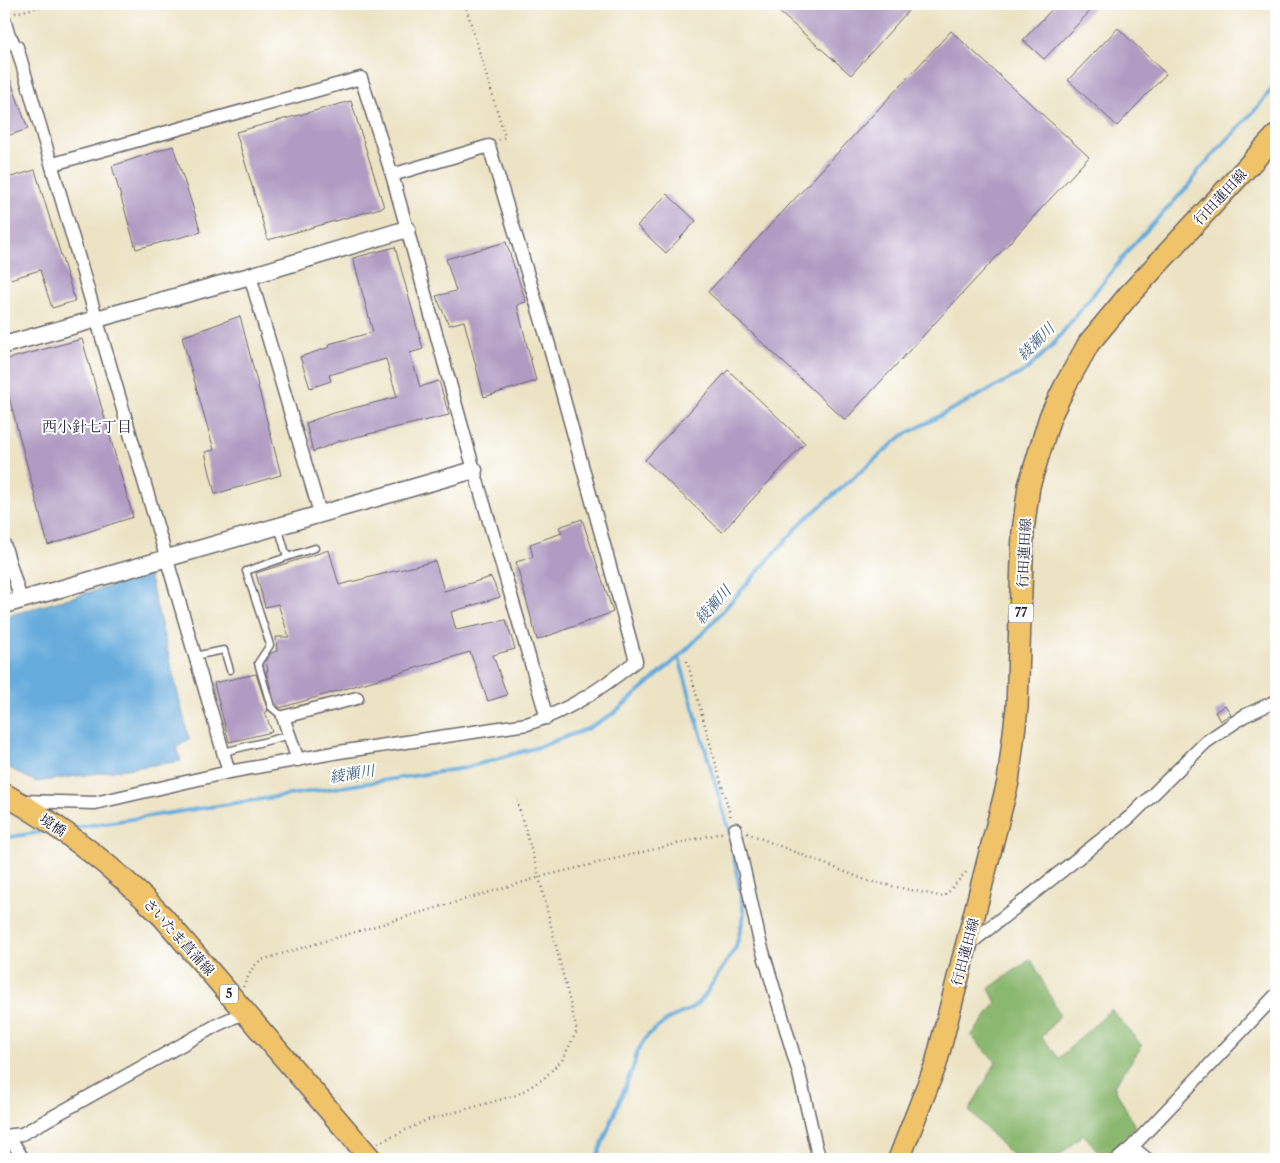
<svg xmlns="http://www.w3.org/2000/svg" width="1280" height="1163" font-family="'Libre Caslon Text','Noto Serif JP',serif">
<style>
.forest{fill:#8bb870;stroke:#566d56}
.water{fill:#65abdc;stroke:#44668c}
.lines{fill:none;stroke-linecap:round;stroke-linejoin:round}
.stream{stroke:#65abdc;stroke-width:4}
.building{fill:#b09bc2}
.service-casing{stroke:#69666b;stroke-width:9}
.minor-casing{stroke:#69666b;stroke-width:15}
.tertiary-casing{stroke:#69666b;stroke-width:19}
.primary-casing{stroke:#69666b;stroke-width:24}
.path{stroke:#69666b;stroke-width:2.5;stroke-dasharray:1 4;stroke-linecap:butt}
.service{stroke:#fff;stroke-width:6}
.minor{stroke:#fff;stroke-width:12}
.tertiary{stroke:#fff;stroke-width:16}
.primary{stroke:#f1c369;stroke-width:21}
.labels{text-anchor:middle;stroke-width:4;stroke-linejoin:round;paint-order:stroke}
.shield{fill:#fff;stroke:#646476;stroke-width:1}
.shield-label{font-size:12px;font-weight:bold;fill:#22223b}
.street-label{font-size:14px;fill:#22223b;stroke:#fff}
.water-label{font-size:15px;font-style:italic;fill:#406083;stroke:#fff}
.neighbourhood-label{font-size:15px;fill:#22223b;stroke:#fff}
</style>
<rect width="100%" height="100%" fill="#fff"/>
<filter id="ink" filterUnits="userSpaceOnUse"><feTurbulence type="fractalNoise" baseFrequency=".02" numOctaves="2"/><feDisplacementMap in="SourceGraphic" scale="10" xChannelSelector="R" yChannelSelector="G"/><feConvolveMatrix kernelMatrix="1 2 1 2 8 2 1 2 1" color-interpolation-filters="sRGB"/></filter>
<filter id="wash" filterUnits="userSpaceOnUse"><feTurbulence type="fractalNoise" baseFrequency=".0096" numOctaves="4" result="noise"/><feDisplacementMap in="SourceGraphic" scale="20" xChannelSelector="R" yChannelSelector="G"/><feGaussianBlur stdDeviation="1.12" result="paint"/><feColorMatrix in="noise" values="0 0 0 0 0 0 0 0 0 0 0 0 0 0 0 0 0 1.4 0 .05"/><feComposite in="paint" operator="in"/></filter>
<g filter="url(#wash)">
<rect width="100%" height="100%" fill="#ece3c4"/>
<!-- forest -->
<path class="forest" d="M 1031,959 L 1060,1015 L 1042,1037 L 1059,1058 L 1111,1009 L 1142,1046 L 1114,1086 L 1135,1127 L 1105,1159 L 1083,1134 L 1056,1159 L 1016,1159 L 969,1111 L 996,1062 L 971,1036 L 996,1003 L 989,988 Z"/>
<!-- water -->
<path class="water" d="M 149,575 L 189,739 L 176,748 L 181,761 L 36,782 L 4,765 L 4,617 Z"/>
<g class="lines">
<!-- stream -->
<path class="stream" d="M 73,828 L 465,768 L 538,747 L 587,729 L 614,713 L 681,655 L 706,630 L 802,522 L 902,436 L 1025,371 L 1050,348 L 1133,245 L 1192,182 L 1197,172 L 1255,110 L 1276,84
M 4,838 L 48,831
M 596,1159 L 634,1065 L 637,1052 L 648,1035 L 670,1018 L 691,1009 L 703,998 L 736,947 L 744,915 L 731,838 L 679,658"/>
</g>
<g id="blocks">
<!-- building -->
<path class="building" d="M 770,4 L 902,4 L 909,10 L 851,75 Z
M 1057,4 L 1097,4 L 1044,59 L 1023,40 Z
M 1118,28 L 1166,74 L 1117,126 L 1068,80 Z
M 951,31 L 1089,157 L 845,420 L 708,292 Z
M 4,65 L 5,65 L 28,129 L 4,137 Z
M 351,101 L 384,207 L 268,240 L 236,132 Z
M 173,146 L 201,232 L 136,249 L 112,166 Z
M 35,170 L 75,301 L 52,308 L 40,270 L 4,281 L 4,179 Z
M 667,194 L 696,221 L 666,253 L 637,226 Z
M 506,242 L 526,302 L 517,305 L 536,381 L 484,397 L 464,321 L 449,325 L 436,296 L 456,291 L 446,259 Z
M 395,247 L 423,349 L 410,353 L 420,387 L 439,381 L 449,415 L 339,441 L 313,452 L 306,423 L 330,414 L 397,397 L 386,359 L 329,375 L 331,381 L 310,388 L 300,357 L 330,347 L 329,344 L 373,332 L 353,258 Z
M 240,316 L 281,475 L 215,494 L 205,452 L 214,450 L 182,337 Z
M 82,339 L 133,517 L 48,545 L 4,378 L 4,360 Z
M 728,370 L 805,443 L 722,532 L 645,460 Z
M 582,519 L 613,612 L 537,640 L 516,562 L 533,557 L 530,544 L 562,533 L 559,527 Z
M 329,550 L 339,585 L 435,561 L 444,591 L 491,577 L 500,597 L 451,612 L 456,630 L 506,620 L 515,649 L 493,655 L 507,695 L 488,701 L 470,652 L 280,708 L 275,704 L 266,671 L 268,671 L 266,661 L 271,653 L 277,651 L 276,637 L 289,637 L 278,604 L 265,607 L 256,573 Z
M 256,674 L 268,711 L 265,712 L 272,732 L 229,742 L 214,683 Z
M 1225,705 L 1231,714 L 1220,721 L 1215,712 Z"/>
</g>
</g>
<g filter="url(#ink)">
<use href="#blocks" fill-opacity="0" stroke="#69666b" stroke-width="1"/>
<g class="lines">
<!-- service casing -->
<g class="service-casing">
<path id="service" d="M 278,526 L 287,557 L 246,571 L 270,645 L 258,663 L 271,707 L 283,717
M 287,557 L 315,548
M 194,656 L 224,650 L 230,670
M 224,752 L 290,735"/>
</g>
<!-- minor casing -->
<g class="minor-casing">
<path id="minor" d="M 4,19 L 10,40 L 17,47 L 229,772 L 339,752 L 527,724 C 569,711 602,688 636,661 L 549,345 L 489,146 L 392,175
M 53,164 L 361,78 L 392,175 L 474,470 L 547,718
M 250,276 L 320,513
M 4,544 L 21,600
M 298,760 L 283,717 L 357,698
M 21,801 L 95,803 L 229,772
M 735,829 L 760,942 L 799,1073 L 816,1147 L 820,1159
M 968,945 L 1130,817 L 1206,742 L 1244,716 L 1276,701
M 4,1136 L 22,1134 L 217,1025 L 245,1012
M 9,1136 L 23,1159
M 1132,1147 L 1147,1159
M 1118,1159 L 1132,1147 L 1276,995"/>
</g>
<!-- tertiary casing -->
<g class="tertiary-casing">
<path id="tertiary" d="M 4,42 L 10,40
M 4,345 L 250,276 L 407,229
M 4,605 L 474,470"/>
</g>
<!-- primary casing -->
<g class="primary-casing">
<path id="primary" d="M 4,794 C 63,827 116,869 163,917 L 371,1159
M 899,1159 L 936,1064 L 1008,782 L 1017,708 L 1023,531 L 1029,486 L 1050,417 L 1066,384 L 1089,343 L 1128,296 L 1276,136"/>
</g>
<!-- path -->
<path class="path" d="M 465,4 L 505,137 L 499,140
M 465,6 L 473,4
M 15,13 L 51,4
M 687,661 L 731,818
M 747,833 L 868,881 L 944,897 L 968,870
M 243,987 L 253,967 L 261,960 L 544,876 L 725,832
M 378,1143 L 427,1120 L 517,1095 L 543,1079 L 562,1060 L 577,1031 L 538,873 L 517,801"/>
<!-- service -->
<use href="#service" class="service"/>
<!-- minor -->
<use href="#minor" class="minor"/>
<!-- tertiary -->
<use href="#tertiary" class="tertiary"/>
<!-- primary -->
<use href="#primary" class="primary"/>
</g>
</g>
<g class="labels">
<!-- shield labels -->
<g class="shield">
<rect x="1008.5" y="603.5" width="25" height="19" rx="4"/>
<rect x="220" y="984.5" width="18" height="19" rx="4"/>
</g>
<g class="shield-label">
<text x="1021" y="617">77</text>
<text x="229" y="998">5</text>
</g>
<!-- street labels -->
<g class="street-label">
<text transform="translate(1220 197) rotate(-47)" y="5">行田蓮田線</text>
<text transform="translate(1024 553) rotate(-87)" y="5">行田蓮田線</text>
<text transform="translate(53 825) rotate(34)" y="5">境橋</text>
<text transform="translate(179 937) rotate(48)" y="5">さいたま菖蒲線</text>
<text transform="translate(965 952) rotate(-75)" y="5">行田蓮田線</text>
</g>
<!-- water labels -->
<g class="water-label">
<text transform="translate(1036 342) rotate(-45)" y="5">綾瀬川</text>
<text transform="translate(713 605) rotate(-48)" y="5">綾瀬川</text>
<text transform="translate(352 774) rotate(-9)" y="5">綾瀬川</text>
</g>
<!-- neighbourhood labels -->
<g class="neighbourhood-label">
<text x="87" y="432">西小針七丁目</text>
</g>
</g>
<!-- margin -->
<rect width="1280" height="1163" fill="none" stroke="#fff" stroke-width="20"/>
</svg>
